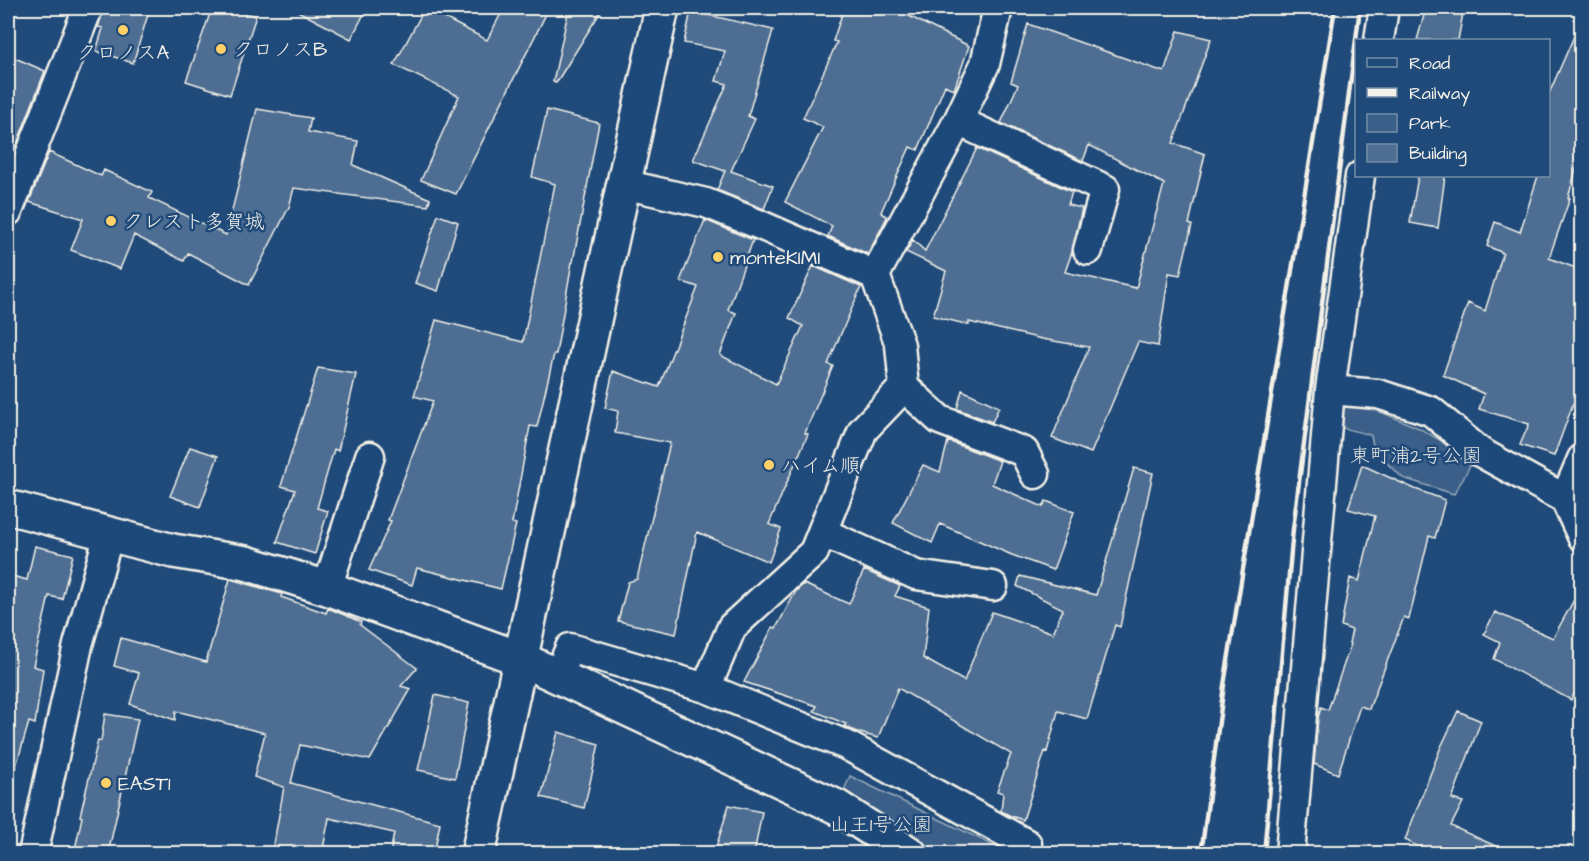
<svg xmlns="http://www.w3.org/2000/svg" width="1589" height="861" font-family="'Architects Daughter','Klee One',sans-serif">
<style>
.green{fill:#3a5f88;stroke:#97a8b8;stroke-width:1.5}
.building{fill:#4d6e92;stroke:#f4f1e8;stroke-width:1.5}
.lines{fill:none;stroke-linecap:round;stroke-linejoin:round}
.street-casing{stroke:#f4f1e8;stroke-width:33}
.secondary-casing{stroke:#f4f1e8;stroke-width:38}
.street{stroke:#1f4a7a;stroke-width:28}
.secondary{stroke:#1f4a7a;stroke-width:33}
.rail{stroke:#f4f1e8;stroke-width:4.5}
.poi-dot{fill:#ffd166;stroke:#1f4a7a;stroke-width:2}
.labels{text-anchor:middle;stroke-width:5;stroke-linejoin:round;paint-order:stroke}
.poi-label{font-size:20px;fill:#f4f1e8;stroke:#1f4a7a;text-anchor:start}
.park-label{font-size:20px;fill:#e1e2de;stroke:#1f4a7a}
</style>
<rect width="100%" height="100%" fill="#1f4a7a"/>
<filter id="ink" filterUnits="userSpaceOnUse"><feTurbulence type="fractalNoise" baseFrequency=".0167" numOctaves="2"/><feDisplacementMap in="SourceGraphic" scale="12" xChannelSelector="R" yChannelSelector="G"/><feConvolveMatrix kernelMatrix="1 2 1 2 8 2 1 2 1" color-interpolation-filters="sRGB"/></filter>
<g filter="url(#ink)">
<!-- green -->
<path class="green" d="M 1342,405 L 1376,410 L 1419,428 L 1440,440 L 1470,466 L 1454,494 L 1403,478 L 1374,451 L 1371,435 L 1342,428 Z
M 850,776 L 1009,853 L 874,853 L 830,824 Z"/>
<!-- building -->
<path class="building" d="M 104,8 L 150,8 L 133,63 L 96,51 L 103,28 L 98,27 Z
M 212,8 L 231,8 L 256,16 L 230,95 L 186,81 Z
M 292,8 L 367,8 L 351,39 Z
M 425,8 L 487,40 L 504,8 L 549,8 L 456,194 L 421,180 L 459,96 L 394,65 Z
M 569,8 L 603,8 L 556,83 L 553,82 Z
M 844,8 L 893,8 L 969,46 L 954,90 L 945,85 L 918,150 L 910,147 L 881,212 L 887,217 L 868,254 L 828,236 L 832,226 L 785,202 L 823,127 L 803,118 L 837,42 L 833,41 Z
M 1426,8 L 1464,8 L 1458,40 L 1417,40 Z
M 691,11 L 773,30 L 748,116 L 755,119 L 731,171 L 773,186 L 764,209 L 717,190 L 725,171 L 693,160 L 727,84 L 716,81 L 725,51 L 684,43 Z
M 1581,20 L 1581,152 L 1568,198 L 1570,198 L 1549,258 L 1581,270 L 1581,397 L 1576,396 L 1554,456 L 1520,445 L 1529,424 L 1479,409 L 1484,394 L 1443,375 L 1468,303 L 1485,311 L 1503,253 L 1487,246 L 1495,222 L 1520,232 L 1538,176 L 1548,176 L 1548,96 Z
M 1028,24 L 1164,72 L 1178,31 L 1211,39 L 1173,143 L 1205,154 L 1189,224 L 1192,225 L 1180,275 L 1169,273 L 1158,346 L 1138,342 L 1091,453 L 1052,438 L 1089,347 L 1042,339 L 969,322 L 969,325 L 933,316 L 946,271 L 906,252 L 913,240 L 925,251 L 977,148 L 1072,192 L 1068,205 L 1082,208 L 1072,252 L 1065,272 L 1136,288 L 1164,184 L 1089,145 L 1083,161 L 1001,123 L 1018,85 L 1011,82 Z
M 8,55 L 45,71 L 8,167 Z
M 257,109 L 311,118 L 308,132 L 358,141 L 353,165 L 430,199 L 428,206 L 294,188 L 289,207 L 249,285 L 188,253 L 184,261 L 134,235 L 120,269 L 71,250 L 83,219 L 29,202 L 49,152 L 101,176 L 104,170 L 152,192 L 149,198 L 226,235 Z
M 547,110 L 599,123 L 573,262 L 572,262 L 556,354 L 554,354 L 537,427 L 530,426 L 512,523 L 516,524 L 501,589 L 417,568 L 412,585 L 369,570 L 391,521 L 388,520 L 433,401 L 414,396 L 436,320 L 523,342 L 555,184 L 532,177 Z
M 1418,176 L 1445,176 L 1438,228 L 1410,223 Z
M 438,215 L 458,222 L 438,291 L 415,283 Z
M 705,220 L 753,240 L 728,310 L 736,313 L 720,355 L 776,384 L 803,326 L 789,318 L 813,266 L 861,287 L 828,364 L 833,366 L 805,433 L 808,434 L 769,524 L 781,529 L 769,562 L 697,532 L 676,634 L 618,621 L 628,582 L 637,579 L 670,443 L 615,433 L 618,411 L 605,408 L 613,371 L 659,387 L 698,287 L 680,281 Z
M 318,368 L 356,374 L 338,451 L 334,449 L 317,508 L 328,511 L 315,554 L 277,542 L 295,490 L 281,486 Z
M 962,390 L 999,407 L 992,422 L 957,409 Z
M 948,441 L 1000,461 L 992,484 L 1043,507 L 1046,501 L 1074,512 L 1053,570 L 1012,555 L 940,524 L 932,543 L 893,523 L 923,465 L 940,472 Z
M 190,447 L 218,456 L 200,507 L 170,496 Z
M 1362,465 L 1415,489 L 1445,500 L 1435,538 L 1429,536 L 1409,619 L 1404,617 L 1369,709 L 1360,706 L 1338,774 L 1314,764 L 1318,718 L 1321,707 L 1328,710 L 1351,644 L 1349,643 L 1352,630 L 1341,626 L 1350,578 L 1359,581 L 1375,516 L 1348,509 Z
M 1134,468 L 1153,473 L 1120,627 L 1115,625 L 1087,719 L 1058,711 L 1047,752 L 1045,751 L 1023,820 L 1011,816 L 1001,811 L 1003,793 L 997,791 L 1011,754 L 898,688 L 878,738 L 857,732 L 844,726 L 846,724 L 814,711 L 817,706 L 744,682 L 773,627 L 776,628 L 796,591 L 804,584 L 849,604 L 864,570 L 900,586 L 895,596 L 929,607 L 923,658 L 964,681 L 992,612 L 1053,633 L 1063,609 L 1017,586 L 1020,576 L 1096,595 Z
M 35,546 L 73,555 L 62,599 L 49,596 L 33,666 L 43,669 L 35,724 L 29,722 L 14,773 L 8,772 L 8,597 L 12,576 L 27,580 Z
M 230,579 L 282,594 L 281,597 L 326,613 L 328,608 L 361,622 L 360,625 L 417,668 L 401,686 L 411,689 L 370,760 L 300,745 L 291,783 L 440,823 L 434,854 L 390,854 L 394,833 L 329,818 L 322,854 L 272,854 L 284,787 L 254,777 L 265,733 L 176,711 L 175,720 L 130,704 L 139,673 L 114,666 L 121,638 L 206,662 Z
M 1581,587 L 1581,681 L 1571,700 L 1494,659 L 1500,642 L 1484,634 L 1495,612 L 1553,638 Z
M 435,695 L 469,703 L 455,778 L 418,770 Z
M 1458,711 L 1481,721 L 1452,799 L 1463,802 L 1451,826 L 1513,854 L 1432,854 L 1405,840 L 1440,749 Z
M 105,714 L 138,719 L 108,854 L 74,854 L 82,817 L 80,816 L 98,740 L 101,741 Z
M 558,732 L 599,744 L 584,808 L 541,797 Z
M 729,805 L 762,812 L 754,854 L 714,854 Z"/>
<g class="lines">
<!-- street casing -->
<g class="street-casing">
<path id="street" d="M 1379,40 L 1384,8
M 958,121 L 1105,189 L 1088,250
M 8,211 L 88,8
M 875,275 L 958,121 L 985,64 L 998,8
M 904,387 L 940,420 L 1024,452 L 1035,474
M 1330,390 L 1378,394 L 1431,411 L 1480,452 L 1565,499 L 1582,536
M 1565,499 L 1582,459
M 822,532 L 916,575 L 993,586
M 327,588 L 370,456
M 558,676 L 570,648 L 706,688 L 732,627 L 814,552 L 863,430 L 904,387 L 900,345 L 875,275 L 758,224 L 706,203 L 623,184
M 706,688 L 846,745 L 1027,844
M 33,854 L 78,645 L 109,534
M 1290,854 L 1330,390 L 1360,176"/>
</g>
<!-- secondary casing -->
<g class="secondary-casing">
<path id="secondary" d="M 8,507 L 173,551 L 246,563 L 327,588 L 521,659 L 837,807 L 910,854
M 478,854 L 662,8"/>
</g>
<!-- street -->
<use href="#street" class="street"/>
<!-- secondary -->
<use href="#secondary" class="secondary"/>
<!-- rail -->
<path class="rail" d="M 1201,854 L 1224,685 L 1335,8
M 1264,854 L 1293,529 L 1360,8"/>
</g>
</g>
<!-- markers -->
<g class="poi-dot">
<circle cx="123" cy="30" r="6"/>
<circle cx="221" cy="49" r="6"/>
<circle cx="111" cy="221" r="6"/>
<circle cx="718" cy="257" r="6"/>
<circle cx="769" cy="465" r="6"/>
<circle cx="106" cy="783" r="6"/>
</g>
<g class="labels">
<!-- poi labels -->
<g class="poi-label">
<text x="233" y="56">クロノスB</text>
<text x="123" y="59" text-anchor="middle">クロノスA</text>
<text x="123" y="228">クレスト多賀城</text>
<text x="730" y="264">monteKIMI</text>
<text x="781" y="472">ハイム順</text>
<text x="118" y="790">EAST1</text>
</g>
<!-- park labels -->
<g class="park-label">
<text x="1416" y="462">東町浦2号公園</text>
<text x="881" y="831">山王1号公園</text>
</g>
</g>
<!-- margin -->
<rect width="1589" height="861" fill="none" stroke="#1f4a7a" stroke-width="30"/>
<rect x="15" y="15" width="1559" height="831" fill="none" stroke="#f4f1e8" stroke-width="2" filter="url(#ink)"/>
<!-- legend -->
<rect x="1355" y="39" width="195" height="138" fill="#1f4a7a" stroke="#748da6" stroke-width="1.5"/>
<rect x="1367" y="58" width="30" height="9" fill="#1f4a7a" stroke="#748da6" stroke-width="1.5"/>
<text x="1409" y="69" font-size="18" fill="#f4f1e8">Road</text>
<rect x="1367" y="88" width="30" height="9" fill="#f4f1e8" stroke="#748da6" stroke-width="1.5"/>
<text x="1409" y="99" font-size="18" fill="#f4f1e8">Railway</text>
<rect x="1367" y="114" width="30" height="18" fill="#3a5f88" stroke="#748da6" stroke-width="1.5"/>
<text x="1409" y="129" font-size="18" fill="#f4f1e8">Park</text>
<rect x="1367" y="144" width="30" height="18" fill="#4d6e92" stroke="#748da6" stroke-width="1.5"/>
<text x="1409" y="159" font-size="18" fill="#f4f1e8">Building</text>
</svg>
